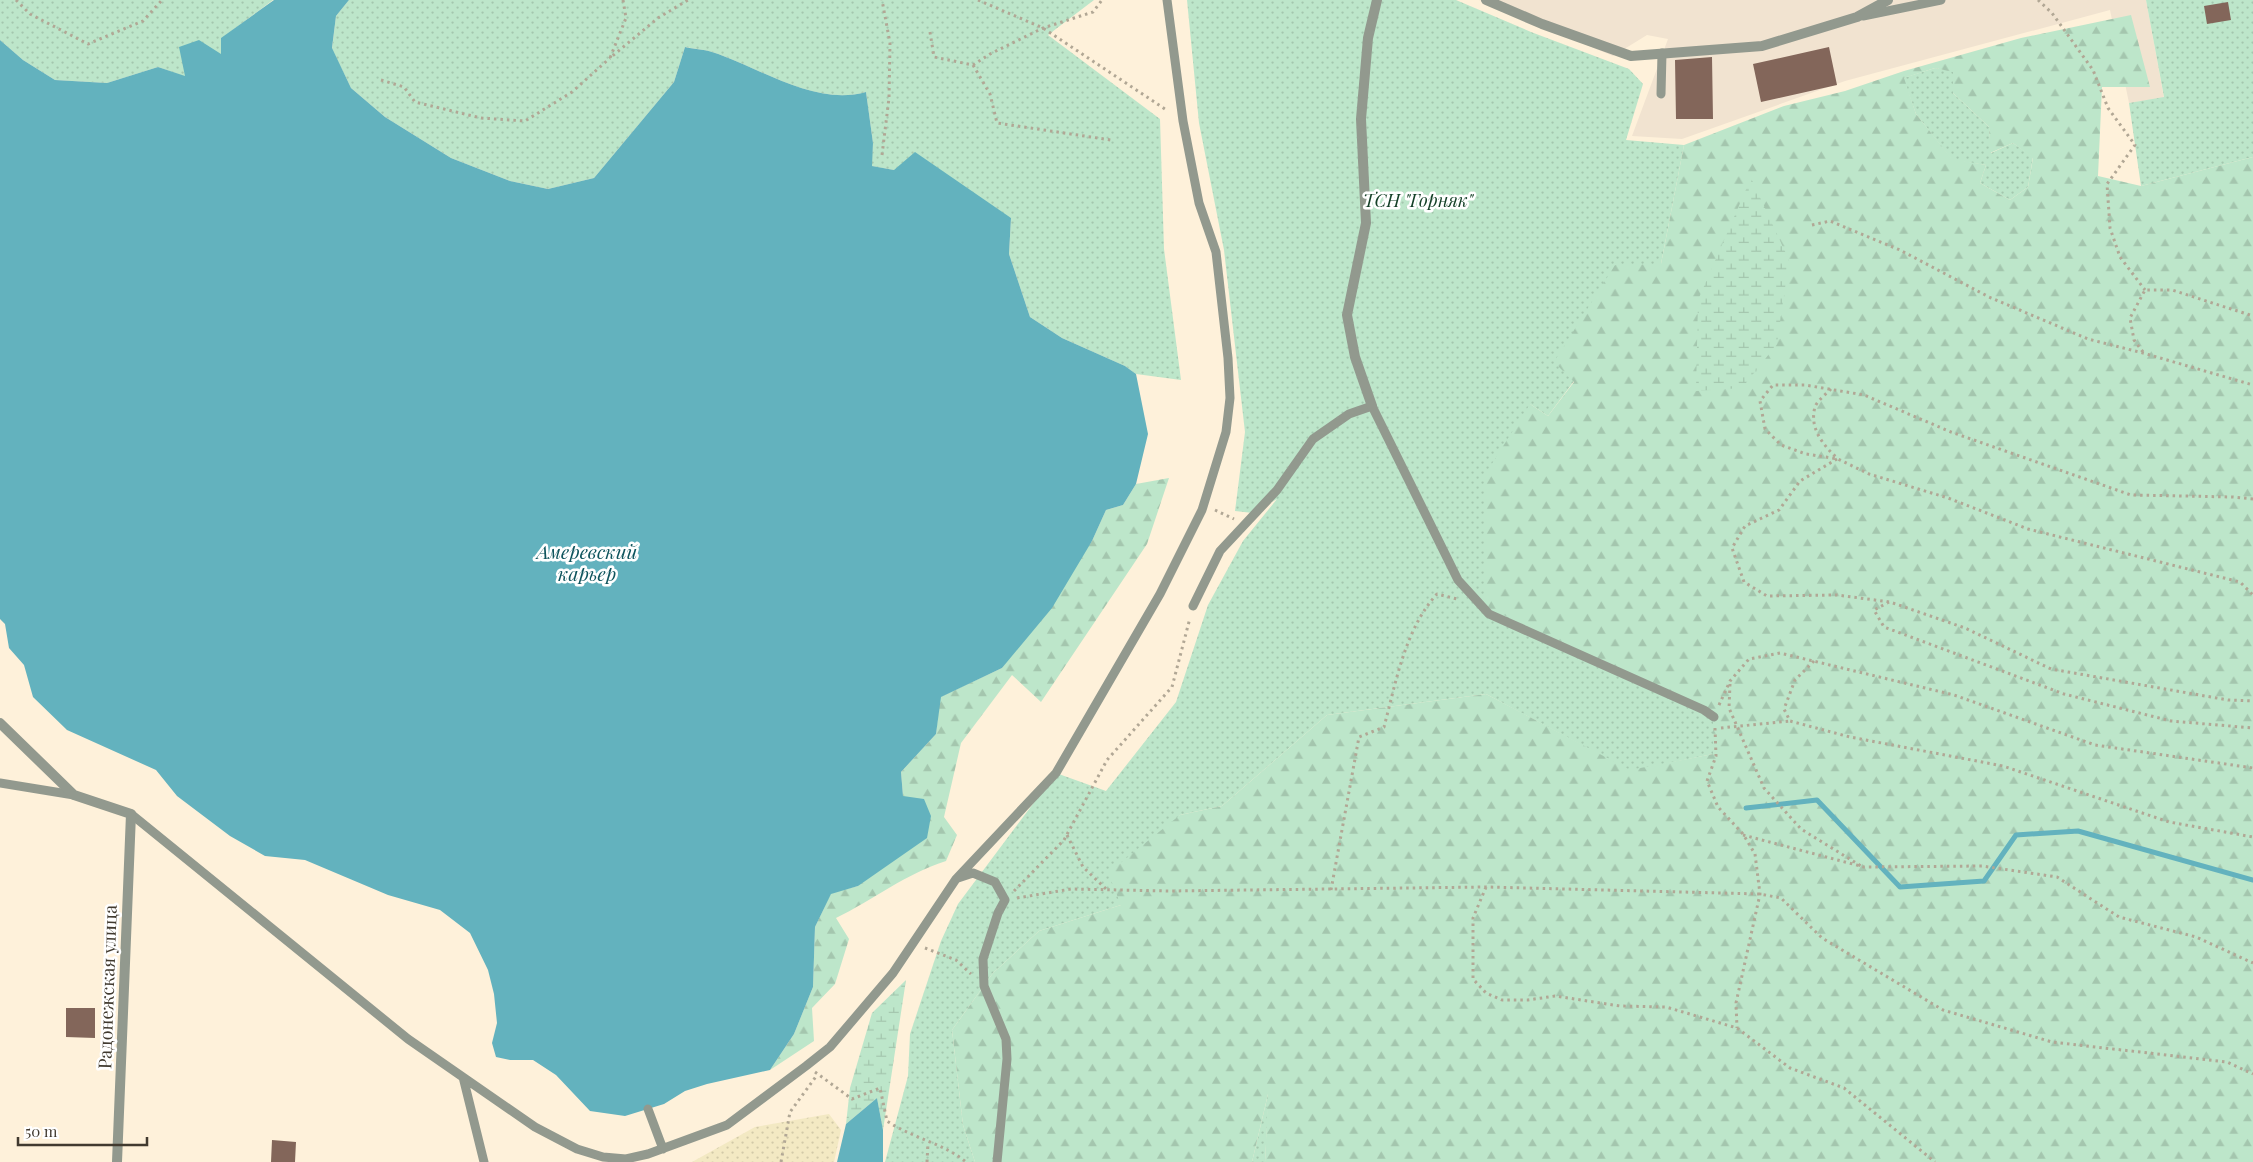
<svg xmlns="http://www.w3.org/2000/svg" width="2253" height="1162" font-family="'Playfair Display',serif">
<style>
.industrial{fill:#f1e3d0}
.grass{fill:url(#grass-dots)}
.forest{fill:url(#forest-firs);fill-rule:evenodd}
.wetland{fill:url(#wetland-marsh)}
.sand{fill:url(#sand-dots)}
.water{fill:#63b2be}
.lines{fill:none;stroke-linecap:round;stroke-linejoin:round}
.stream{stroke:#63b2be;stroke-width:5}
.building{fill:#83665a}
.path{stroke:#b1a795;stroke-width:3;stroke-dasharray:2.5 4;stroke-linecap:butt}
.lane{stroke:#92998e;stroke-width:9}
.street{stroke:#92998e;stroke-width:10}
.labels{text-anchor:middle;stroke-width:5;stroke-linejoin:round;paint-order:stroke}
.park-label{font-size:18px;font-style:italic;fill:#154128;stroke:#fff}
.street-label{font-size:18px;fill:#413a2f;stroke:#fff}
.water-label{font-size:19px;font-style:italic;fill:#0e545d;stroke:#fff}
</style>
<defs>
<pattern id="grass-dots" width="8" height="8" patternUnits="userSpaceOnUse" patternTransform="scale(1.25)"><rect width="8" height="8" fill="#bde6ca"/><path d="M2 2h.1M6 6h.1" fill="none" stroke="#a4c6ae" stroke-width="1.8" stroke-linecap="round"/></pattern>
<pattern id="forest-firs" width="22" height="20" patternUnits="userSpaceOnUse" patternTransform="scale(1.25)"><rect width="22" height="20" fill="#bde6ca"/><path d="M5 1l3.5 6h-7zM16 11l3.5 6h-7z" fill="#a4c6ae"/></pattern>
<pattern id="wetland-marsh" width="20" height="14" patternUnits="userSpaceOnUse" patternTransform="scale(1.25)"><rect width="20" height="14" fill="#bde6ca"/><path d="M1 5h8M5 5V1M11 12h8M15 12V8" fill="none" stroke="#a4c6ae"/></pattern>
<pattern id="sand-dots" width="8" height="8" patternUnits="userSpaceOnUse" patternTransform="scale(1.25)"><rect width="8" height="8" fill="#f3e9c3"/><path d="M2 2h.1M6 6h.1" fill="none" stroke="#d2c9a8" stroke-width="1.8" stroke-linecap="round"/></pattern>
</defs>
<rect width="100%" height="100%" fill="#fef1da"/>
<!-- industrial -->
<path class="industrial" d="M 1479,0 L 2146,0 L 2164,98 L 2129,103 L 2110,10 L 1845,81 L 1682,139 L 1632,136 L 1668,39 L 1647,35 L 1613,56 Z"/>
<!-- grass -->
<path class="grass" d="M 0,0 L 273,0 L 222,38 L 221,54 L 186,77 L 158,67 L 107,83 L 55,80 L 23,60 L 0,40 Z
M 349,0 L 1094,0 L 1048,35 L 1160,119 L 1164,249 L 1181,380 L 1136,374 L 1125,366 L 1062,338 L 1030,317 L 1009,254 L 1011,218 L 894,170 L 871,166 L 873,143 L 866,92 C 815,107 759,67 712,52 C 703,49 694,49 685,47 L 674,82 L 594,178 L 548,189 L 510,181 L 451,158 L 385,117 L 351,88 L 332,49 L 336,16 Z
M 1187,0 L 1456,0 L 1531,32 L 1629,69 L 1643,84 L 1626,140 L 1684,145 L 1661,264 L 1548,416 L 1530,404 L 1705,708 L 1713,713 L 1713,754 L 1630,771 L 1486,694 L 1327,715 L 1222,806 L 1180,815 L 1121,905 L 1039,931 L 993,973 L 952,1030 L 963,1125 L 975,1162 L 885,1162 L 908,1076 L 910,1034 L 941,941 L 958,904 L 1056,773 L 1106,791 L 1176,702 L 1208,605 L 1243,541 L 1277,499 L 1253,513 L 1235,511 L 1245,432 L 1224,250 L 1199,123 Z
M 2146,0 L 2253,0 L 2253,157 L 2141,186 L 2129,103 L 2164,97 Z
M 1935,68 L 1953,71 L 1953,93 L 1989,127 L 1991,153 L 2013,143 L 2033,157 L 2028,187 L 2010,200 L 1980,183 L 1986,165 L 1952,160 L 1916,114 L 1903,78 Z
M 1269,1090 L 1265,1162 L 1252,1162 Z"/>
<!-- forest -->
<path class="forest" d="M 2131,15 L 2150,87 L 2102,87 L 2098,176 L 2141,186 L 2253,157 L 2253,1162 L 1265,1162 L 1268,1094 L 1252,1162 L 975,1162 L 963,1125 L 952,1030 L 993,973 L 1039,931 L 1121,905 L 1108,873 L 1180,815 L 1222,806 L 1327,715 L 1486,694 L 1630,770 L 1713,754 L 1713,713 L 1705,708 L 1484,606 L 1486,473 L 1530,404 L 1548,416 L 1574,382 L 1554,362 L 1615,265 L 1661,264 L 1684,145 L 1784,106 L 1845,91 L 1904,71 L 2021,38 ZM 1935,68 L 1953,72 L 1953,93 L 1989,127 L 1990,153 L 2013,143 L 2033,158 L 2028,187 L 2010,200 L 1980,183 L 1986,165 L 1952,159 L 1916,114 L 1904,78 Z
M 1169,478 L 1147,544 L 1041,702 L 1012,675 L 961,743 L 944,817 L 957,835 L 946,861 C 907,873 873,900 836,918 L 849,939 L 835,984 L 812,1008 L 814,1041 L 770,1070 L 794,1034 L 813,987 L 815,927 L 831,893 L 858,886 L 903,796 L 901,772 L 936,734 L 940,697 L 1002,668 L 1092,541 L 1106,510 L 1123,505 L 1136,484 Z"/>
<!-- wetland -->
<path class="wetland" d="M 1751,178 L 1789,260 L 1777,344 L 1742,388 L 1696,391 L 1698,300 Z
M 906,980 L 883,1130 L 877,1098 L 846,1124 L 850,1088 L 872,1013 Z"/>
<!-- sand -->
<path class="sand" d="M 829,1114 L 841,1130 L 834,1162 L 692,1162 L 755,1127 Z"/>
<!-- water -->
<path class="water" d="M 274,0 L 349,0 L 336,16 L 332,48 L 351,88 L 385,117 L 451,158 L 510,181 L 548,189 L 594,178 L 674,82 L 685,47 C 693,49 703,49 712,52 C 759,67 815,107 866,92 L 873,143 L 872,166 L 894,170 L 915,152 L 1011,218 L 1009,254 L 1030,317 L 1062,338 L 1125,366 L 1136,374 L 1148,434 L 1136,484 L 1123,505 L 1106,510 L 1092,541 L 1052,608 L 1002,668 L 941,697 L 936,734 L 901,772 L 903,796 L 924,799 L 931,816 L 927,838 L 858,886 L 831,894 L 815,927 L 813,987 L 794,1034 L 770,1070 L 707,1084 L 685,1091 L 664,1104 L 625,1116 L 590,1111 L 556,1075 L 533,1060 L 510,1060 L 496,1057 L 492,1043 L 497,1023 L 494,994 L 488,970 L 470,933 L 440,910 L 388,895 L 305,860 L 265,856 L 230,836 L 177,796 L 156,770 L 67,730 L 33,697 L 24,665 L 9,648 L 5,624 L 0,619 L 0,40 L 23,60 L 55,80 L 107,83 L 158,67 L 185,76 L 179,47 L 199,40 L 221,54 L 221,38 Z
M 877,1098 L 883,1130 L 883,1162 L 837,1162 L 846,1124 Z"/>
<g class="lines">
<!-- stream -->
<path class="stream" d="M 1746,808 L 1817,800 L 1900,887 L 1984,881 L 2016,835 L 2078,831 L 2253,880"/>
</g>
<!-- building -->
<path class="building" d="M 2228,2 L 2231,20 L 2207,24 L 2204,6 Z
M 1829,47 L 1837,85 L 1761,102 L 1753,64 Z
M 1712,57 L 1713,119 L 1676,119 L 1675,60 Z
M 66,1008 L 95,1008 L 95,1038 L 66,1037 Z
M 272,1140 L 296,1142 L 295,1162 L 271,1162 Z"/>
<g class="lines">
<!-- path -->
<path class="path" d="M 16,0 L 30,14 L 88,44 L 143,21 L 162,0
M 623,0 L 626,18 L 610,58 L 658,18 L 688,0
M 978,0 L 1043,28 L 1168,111
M 2038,0 L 2052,13 L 2093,70 L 2108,108 L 2135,145 L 2107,184 L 2110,228 L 2120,257 L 2145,290
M 930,32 L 934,57 L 973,65 L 990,54 L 1043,28 L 1093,12 L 1102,0
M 973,65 L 990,94 L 997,123 L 1111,140
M 381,80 L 404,87 L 415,102 L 481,118 L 525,121 L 572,92 L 610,58
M 882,155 L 889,98 L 890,43 L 882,0
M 1812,225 L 1830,221 L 1900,250 L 1989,297 L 2088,339 L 2143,353 L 2253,385
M 2143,352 L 2134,340 L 2130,318 L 2145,290 L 2172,290 L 2253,316
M 1831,389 C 1826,394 1817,401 1815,407 C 1809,428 1823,445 1837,458
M 1837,459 L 1800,481 L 1779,510 L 1745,526 L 1732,548 L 1744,582 L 1767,596 L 1837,595 L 1890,602 L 1965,628 L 2051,669 L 2228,700 L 2253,701
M 2253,499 L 2233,497 L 2131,495 L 1951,432 L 1864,395 L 1805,385 L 1773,385 L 1760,401 L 1765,429 L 1781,445 L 1806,454 L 1838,459 L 1869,474 L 1948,498 L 2028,529 L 2240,582 L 2253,595
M 1215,510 L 1234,519
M 1889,602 L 1874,610 L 1884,627 L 2064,694 L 2171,721 L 2253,728
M 1814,661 L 1795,680 L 1784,709 L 1790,721 L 1850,737 L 2003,766 L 2169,822 L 2253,837
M 1730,684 L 1729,708 L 1764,788 L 1801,829 L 1861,866
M 1719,705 L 1730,681 L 1749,659 L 1780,653 L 1954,695 L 2095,745 L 2253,768
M 1715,728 L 1716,756 L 1707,781 L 1718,807 L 1743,834 L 1755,854 L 1760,894 L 1736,1003 L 1737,1028
M 1721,728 L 1790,721
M 1067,835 L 1083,867 L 1106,889
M 1743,835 L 1864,867 L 1982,866 L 2057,877 L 2119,917 L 2196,937 L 2253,963
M 1486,887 L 1473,918 L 1473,979 L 1486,993 L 1502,1000 L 1528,1000 L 1555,996 L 1620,1006 L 1666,1007 L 1737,1028 L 1790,1068 L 1844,1088 L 1935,1162
M 1331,890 L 1359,737 L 1384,727 C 1396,682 1405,629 1437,594 L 1457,599
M 1014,891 L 1064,840 L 1107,760 L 1172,687 L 1190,618
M 1017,898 L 1071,889 L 1170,891 L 1486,887 L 1760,894 L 1781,898 L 1822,938 L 1943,1010 L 2052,1042 L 2227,1062 L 2253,1074
M 925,948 L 956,960 L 971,974
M 815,1072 L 852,1099 L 880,1088 L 887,1121 C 912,1138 945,1144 966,1162
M 781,1162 L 790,1112 L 817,1075
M 927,1162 L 928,1143"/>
<!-- lane -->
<path class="lane" d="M 1863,16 L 1941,0
M 1661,94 L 1662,53
M 1193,606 L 1220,551 L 1277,490 L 1313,439 L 1349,414 L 1372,406 L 1458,580 L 1489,614 L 1704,710 L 1714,717
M 0,783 L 74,795
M 131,814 L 408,1039 L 535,1127 L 577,1149 L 603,1157 L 626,1159 L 648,1154 L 727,1125 L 806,1066 L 830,1047 L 893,973 L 956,879 L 1056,773 L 1160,594 L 1202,510 L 1226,432 L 1230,398 L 1228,358 L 1216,252 L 1199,203 L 1183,121 L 1167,0
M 958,878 L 973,873 L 995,882 L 1005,900 L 998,913 L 983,959 L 984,986 L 1006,1039 L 1007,1059 L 997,1162
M 463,1077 L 484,1162
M 648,1109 L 663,1149"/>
<!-- street -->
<path class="street" d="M 1486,0 L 1542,24 L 1631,56 L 1762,46 L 1857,17 L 1888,0
M 1372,406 L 1355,357 L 1347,315 L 1366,223 L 1361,119 L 1368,38 L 1377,0
M 0,723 L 74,795 L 131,814 L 117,1162"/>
</g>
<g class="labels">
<!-- park labels -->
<g class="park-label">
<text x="1418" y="207">ТСН "Горняк"</text>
</g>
<!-- street labels -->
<g class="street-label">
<text transform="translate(108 987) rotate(-88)" y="6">Радонежская улица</text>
</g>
<!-- water labels -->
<g class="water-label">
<text x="587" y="559">Амеревский<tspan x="587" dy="22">карьер</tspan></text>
</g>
</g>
<!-- scale -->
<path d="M18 1137v8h129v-8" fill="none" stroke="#413a2f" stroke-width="2.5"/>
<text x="25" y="1137" font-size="15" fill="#413a2f" stroke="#ffffff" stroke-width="4" paint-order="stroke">50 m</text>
</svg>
